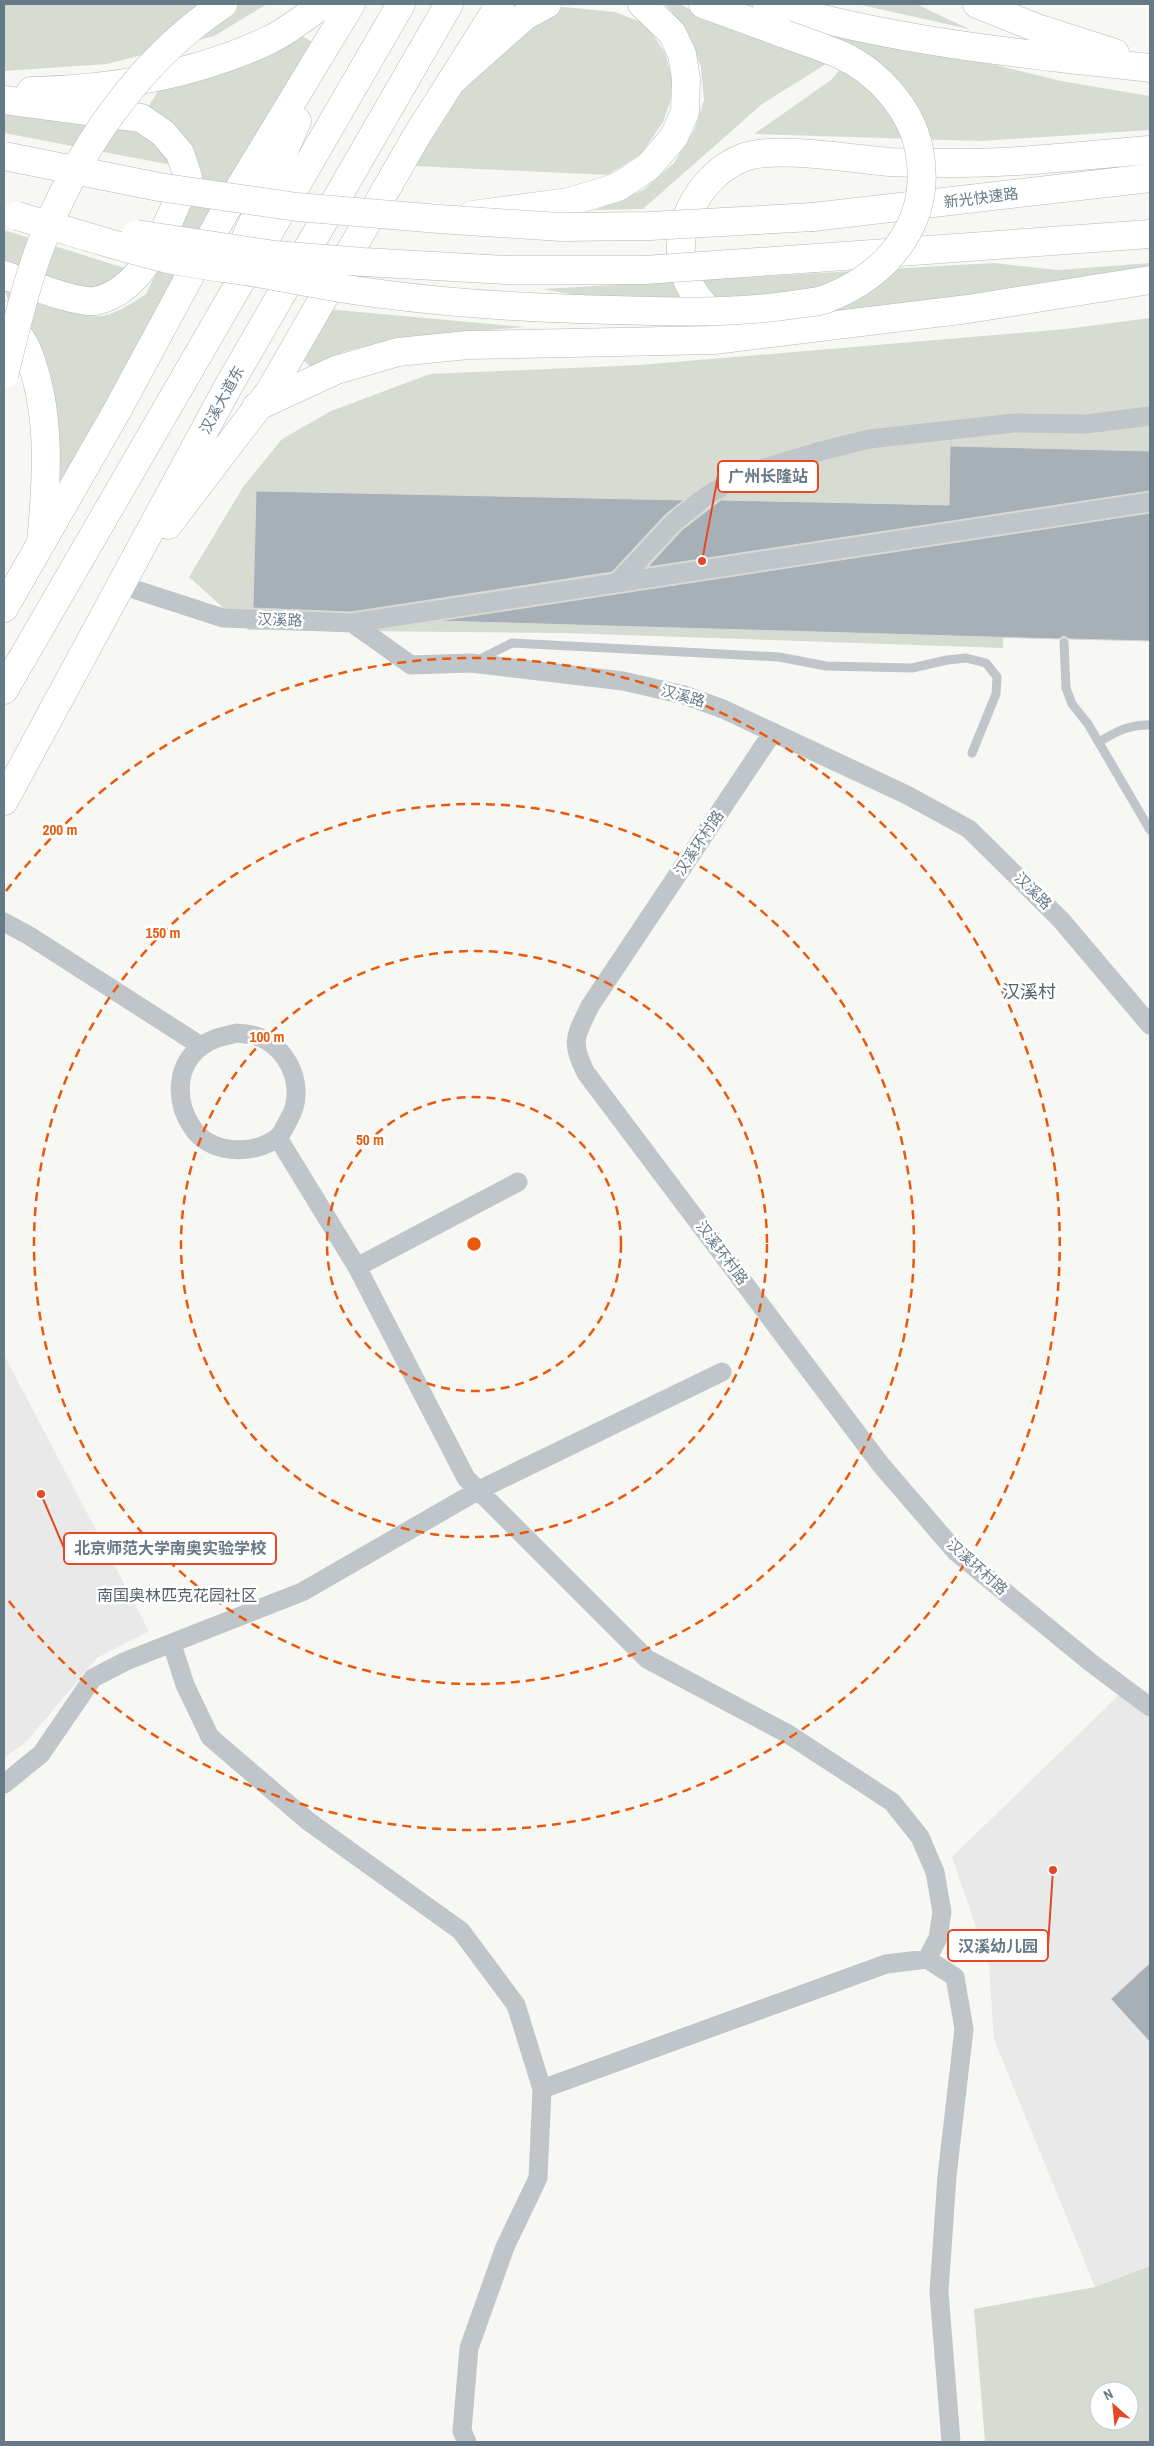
<svg xmlns="http://www.w3.org/2000/svg" width="1154" height="2446" font-family="'Archivo Narrow','Noto Sans SC',sans-serif">
<style>
.built{fill:#e8e9e8}
.green{fill:#d7dcd3;fill-rule:evenodd}
.building{fill:#a7b0b6;stroke:#d9d9d7}
.lines{fill:none;stroke-linecap:round;stroke-linejoin:round}
.primary-casing{stroke:#b4b9bd;stroke-width:29}
.trunk-casing{stroke:#b4b8bb;stroke-width:29}
.service{stroke:#c0c5c9;stroke-width:9}
.minor{stroke:#c0c5c9;stroke-width:19}
.primary{stroke:#fff;stroke-width:28}
.trunk{stroke:#fff;stroke-width:28}
.trunk-bridge-casing{stroke:#b4b8bb;stroke-width:29;stroke-linecap:butt}
.trunk-bridge{stroke:#fff;stroke-width:28}
.ring{fill:none;stroke:#e8590c;stroke-width:2.5;stroke-dasharray:9 6}
.labels{text-anchor:middle;stroke-width:5;stroke-linejoin:round;paint-order:stroke}
.street-label{font-size:15px;fill:#667986;stroke:#fff}
.neighbourhood-label{font-size:16px;fill:#54626b;stroke:#fff}
.quarter-label{font-size:18px;fill:#54626b;stroke:#fff}
.centre{fill:#e8590c;stroke:#fff;stroke-width:2.5}
.ring-label{font-size:15px;text-anchor:middle;font-weight:bold;fill:#e8590c;stroke:#fff;stroke-width:5;stroke-linejoin:round;paint-order:stroke}
.leader{fill:none;stroke:#e64826;stroke-width:2}
.callout-dot{fill:#e64826;stroke:#fff;stroke-width:2}
.callout{fill:#fff;stroke:#e64826;stroke-width:2}
.callout-label{font-size:16px;text-anchor:middle;font-weight:bold;fill:#667986}
</style>
<rect width="100%" height="100%" fill="#f7f7f4"/>
<!-- built -->
<path class="built" d="M 4,1355 L 149,1631 L 97,1658 L 26,1742 L 4,1758 Z
M 1119,1695 L 1150,1719 L 1150,2266 L 1095,2287 L 994,2039 L 989,1965 L 952,1857 Z"/>
<!-- green -->
<path class="green" d="M 4,4 L 267,4 L 214,36 L 107,64 L 4,71 Z
M 665,4 L 680,4 L 701,16 L 829,62 L 761,105 L 643,209 L 595,210 L 643,190 L 674,163 L 695,128 L 704,100 L 701,67 L 687,31 Z
M 857,4 L 916,4 L 969,29 Z
M 563,7 L 615,12 L 646,24 L 665,53 L 675,88 L 663,122 L 641,154 L 608,175 L 415,166 L 458,94 L 511,40 Z
M 792,28 L 913,45 L 1061,81 L 1150,96 L 1150,130 L 980,141 L 754,134 L 831,80 L 858,49 Z
M 299,34 L 314,43 L 60,484 L 57,421 L 4,289 C 25,296 81,318 101,316 C 114,315 136,301 146,294 L 201,179 L 192,153 L 146,110 L 159,90 Z
M 4,111 L 126,123 L 156,140 L 172,165 L 4,133 Z
M 4,230 L 134,271 L 103,289 L 83,291 L 4,264 Z
M 994,263 L 1058,270 L 1150,263 L 1150,271 L 824,315 L 604,300 L 542,289 Z
M 326,309 L 525,327 L 405,337 L 346,351 L 312,368 L 302,359 Z
M 1150,318 L 1150,573 L 1004,572 L 1003,648 L 563,633 L 248,630 L 189,577 L 243,487 L 282,439 L 331,411 L 430,374 L 639,365 L 1066,329 Z
M 1150,2266 L 1150,2442 L 985,2442 L 974,2309 L 1095,2287 ZM 1099,2391 L 1129,2391 L 1129,2421 L 1099,2421 Z"/>
<!-- building -->
<path class="building" d="M 950,446 L 1150,451 L 1150,491 L 648,567 L 682,530 L 721,500 L 949,505 Z
M 256,491 L 684,500 L 666,514 L 612,572 L 351,612 L 253,608 Z
M 1150,513 L 1150,641 L 1069,639 L 1064,636 L 1059,639 L 438,621 Z
M 1150,1963 L 1150,2042 L 1111,1999 Z"/>
<g class="lines">
<!-- primary casing -->
<g class="primary-casing">
<path id="primary" d="M 237,258 L 297,121
M 168,525 L 270,391 L 416,137 L 500,4
M 4,608 L 118,409 L 220,220 L 351,4
M 4,690 L 401,4
M 4,801 L 229,385 L 449,4"/>
</g>
<!-- trunk casing -->
<g class="trunk-casing">
<path id="trunk" d="M 703,4 L 785,34
M 767,4 C 891,41 1021,54 1150,68
M 977,4 L 1037,28 L 1115,53
M 454,79 L 525,16 L 547,4
M 31,91 C 109,90 198,74 269,40 C 288,31 306,16 323,4
M 4,100 L 141,118 L 163,133 L 180,153 L 188,177 C 168,220 148,290 95,301 C 76,304 24,282 4,275
M 472,215 L 569,202 L 618,187 L 648,167 L 674,137 L 685,112 L 686,79 L 682,54 L 672,33 L 642,4
M 813,217 L 1150,178
M 816,258 L 1150,234
M 4,315 C 11,326 22,338 27,350 C 52,411 47,479 41,543
M 727,317 C 707,315 695,296 687,280 C 667,234 698,176 742,158 C 774,145 853,159 889,162 C 912,163 935,163 958,163 C 1022,163 1086,155 1150,150
M 256,407 L 336,370 L 398,352 L 468,345 L 714,340 L 968,309 L 1150,280"/>
</g>
<!-- service -->
<path class="service" d="M 1064,642 L 1066,688 L 1072,704 L 1088,724 L 1150,830
M 476,661 L 512,643 L 779,657 L 826,666 L 912,668 L 947,660 L 966,658 L 986,663 L 997,677 L 996,694 L 972,753
M 1099,742 C 1115,732 1130,724 1150,725"/>
<!-- minor -->
<path class="minor" d="M 618,582 L 674,522 L 705,497 L 741,475 L 817,452 L 869,439 L 1014,423 L 1086,424 L 1150,416
M 121,585 L 223,618 L 352,623 L 411,665 L 471,663 L 623,681 L 684,695 L 723,709 L 907,795 L 969,829 L 1061,920 L 1150,1025
M 352,623 L 1150,502
M 773,732 L 590,1006 C 575,1037 570,1042 586,1073 L 881,1465 L 956,1552 L 1090,1662 L 1150,1707
M 4,922 L 28,935 L 201,1046
M 237,1033 C 243,1034 250,1034 256,1036 C 289,1046 307,1089 289,1119 C 286,1125 282,1134 277,1138 C 252,1156 209,1154 192,1127 C 175,1102 175,1065 202,1046 C 212,1038 224,1036 237,1033 Z
M 278,1138 L 357,1267 L 466,1478 L 647,1659 L 788,1734 L 892,1802 L 920,1837 L 935,1872 L 942,1912 L 938,1938 L 927,1959
M 357,1267 L 518,1182
M 172,1644 L 185,1685 L 210,1737 L 308,1821 L 461,1931 L 516,2005 L 542,2089 L 538,2178 L 505,2247 L 469,2348 L 462,2431 L 467,2442
M 4,1784 L 41,1754 L 93,1678 L 126,1661 L 302,1592 L 479,1490 L 722,1372
M 542,2089 L 886,1964 L 927,1959 L 955,1977 L 964,2029 L 947,2176 L 939,2292 L 951,2442"/>
<!-- primary -->
<use href="#primary" class="primary"/>
<!-- trunk -->
<use href="#trunk" class="trunk"/>
<!-- trunk-bridge casing -->
<g class="trunk-bridge-casing">
<path id="trunk-bridge" d="M 4,156 L 159,187 L 297,207 L 439,219 L 561,227 L 650,226 L 813,217
M 17,216 C 67,230 117,247 168,259 C 201,266 235,269 269,275 C 306,282 344,290 382,294 C 471,306 562,309 652,311 C 699,312 744,312 791,305 C 802,303 815,303 826,299 C 890,274 933,220 919,149 C 911,109 878,72 841,55 C 823,47 803,41 785,34
M 136,234 L 275,255 L 364,262 L 506,270 L 644,270 L 816,258
M 4,375 C 15,333 24,290 39,250 C 74,154 138,61 223,4"/>
</g>
<!-- trunk-bridge -->
<use href="#trunk-bridge" class="trunk-bridge"/>
</g>
<!-- distance rings -->
<g class="ring">
<circle cx="474" cy="1244" r="147"/>
<circle cx="474" cy="1244" r="293"/>
<circle cx="474" cy="1244" r="440"/>
<path d="M6 891A586 586 0 1 1 6 1597"/>
</g>
<g class="labels">
<!-- street labels -->
<g class="street-label">
<text transform="translate(981 198) rotate(-7)" y="5">新光快速路</text>
<text transform="translate(222 400) rotate(-61)" y="5">汉溪大道东</text>
<text transform="translate(280 620) rotate(2)" y="5">汉溪路</text>
<text transform="translate(683 696) rotate(16)" y="5">汉溪路</text>
<text transform="translate(699 843) rotate(-56)" y="5">汉溪环村路</text>
<text transform="translate(1033 891) rotate(45)" y="5">汉溪路</text>
<text transform="translate(722 1253) rotate(53)" y="5">汉溪环村路</text>
<text transform="translate(977 1567) rotate(42)" y="5">汉溪环村路</text>
</g>
<!-- neighbourhood labels -->
<g class="neighbourhood-label">
<text x="177" y="1601">南国奥林匹克花园社区</text>
</g>
<!-- quarter labels -->
<g class="quarter-label">
<text x="1029" y="998">汉溪村</text>
</g>
</g>
<circle cx="474" cy="1244" r="8" class="centre"/>
<g class="ring-label">
<text x="60" y="835">200 m</text>
<text x="163" y="938">150 m</text>
<text x="267" y="1042">100 m</text>
<text x="370" y="1145">50 m</text>
</g>
<!-- callouts -->
<path class="leader" d="M702 561L718 476M41 1494L64 1548M1053 1870L1048 1946"/>
<g class="callout-dot">
<circle cx="702" cy="561" r="5"/>
<circle cx="41" cy="1494" r="5"/>
<circle cx="1053" cy="1870" r="5"/>
</g>
<g class="callout">
<rect x="718" y="461" width="100" height="31" rx="5"/>
<rect x="64" y="1533" width="212" height="31" rx="5"/>
<rect x="948" y="1930" width="100" height="31" rx="5"/>
</g>
<g class="callout-label">
<text x="768" y="482">广州长隆站</text>
<text x="170" y="1554">北京师范大学南奥实验学校</text>
<text x="998" y="1952">汉溪幼儿园</text>
</g>
<!-- border -->
<rect width="1154" height="2446" fill="none" stroke="#667986" stroke-width="10"/>
<!-- north arrow -->
<g transform="translate(1114 2406) rotate(333)"><circle r="24" fill="#ffffff" stroke="#c2c9cf"/>
<path d="M0-4L9 19L0 12L-9 19Z" fill="#e64826"/>
<text y="-8" font-size="14" font-weight="bold" text-anchor="middle" fill="#667986">N</text>
</g>
</svg>
